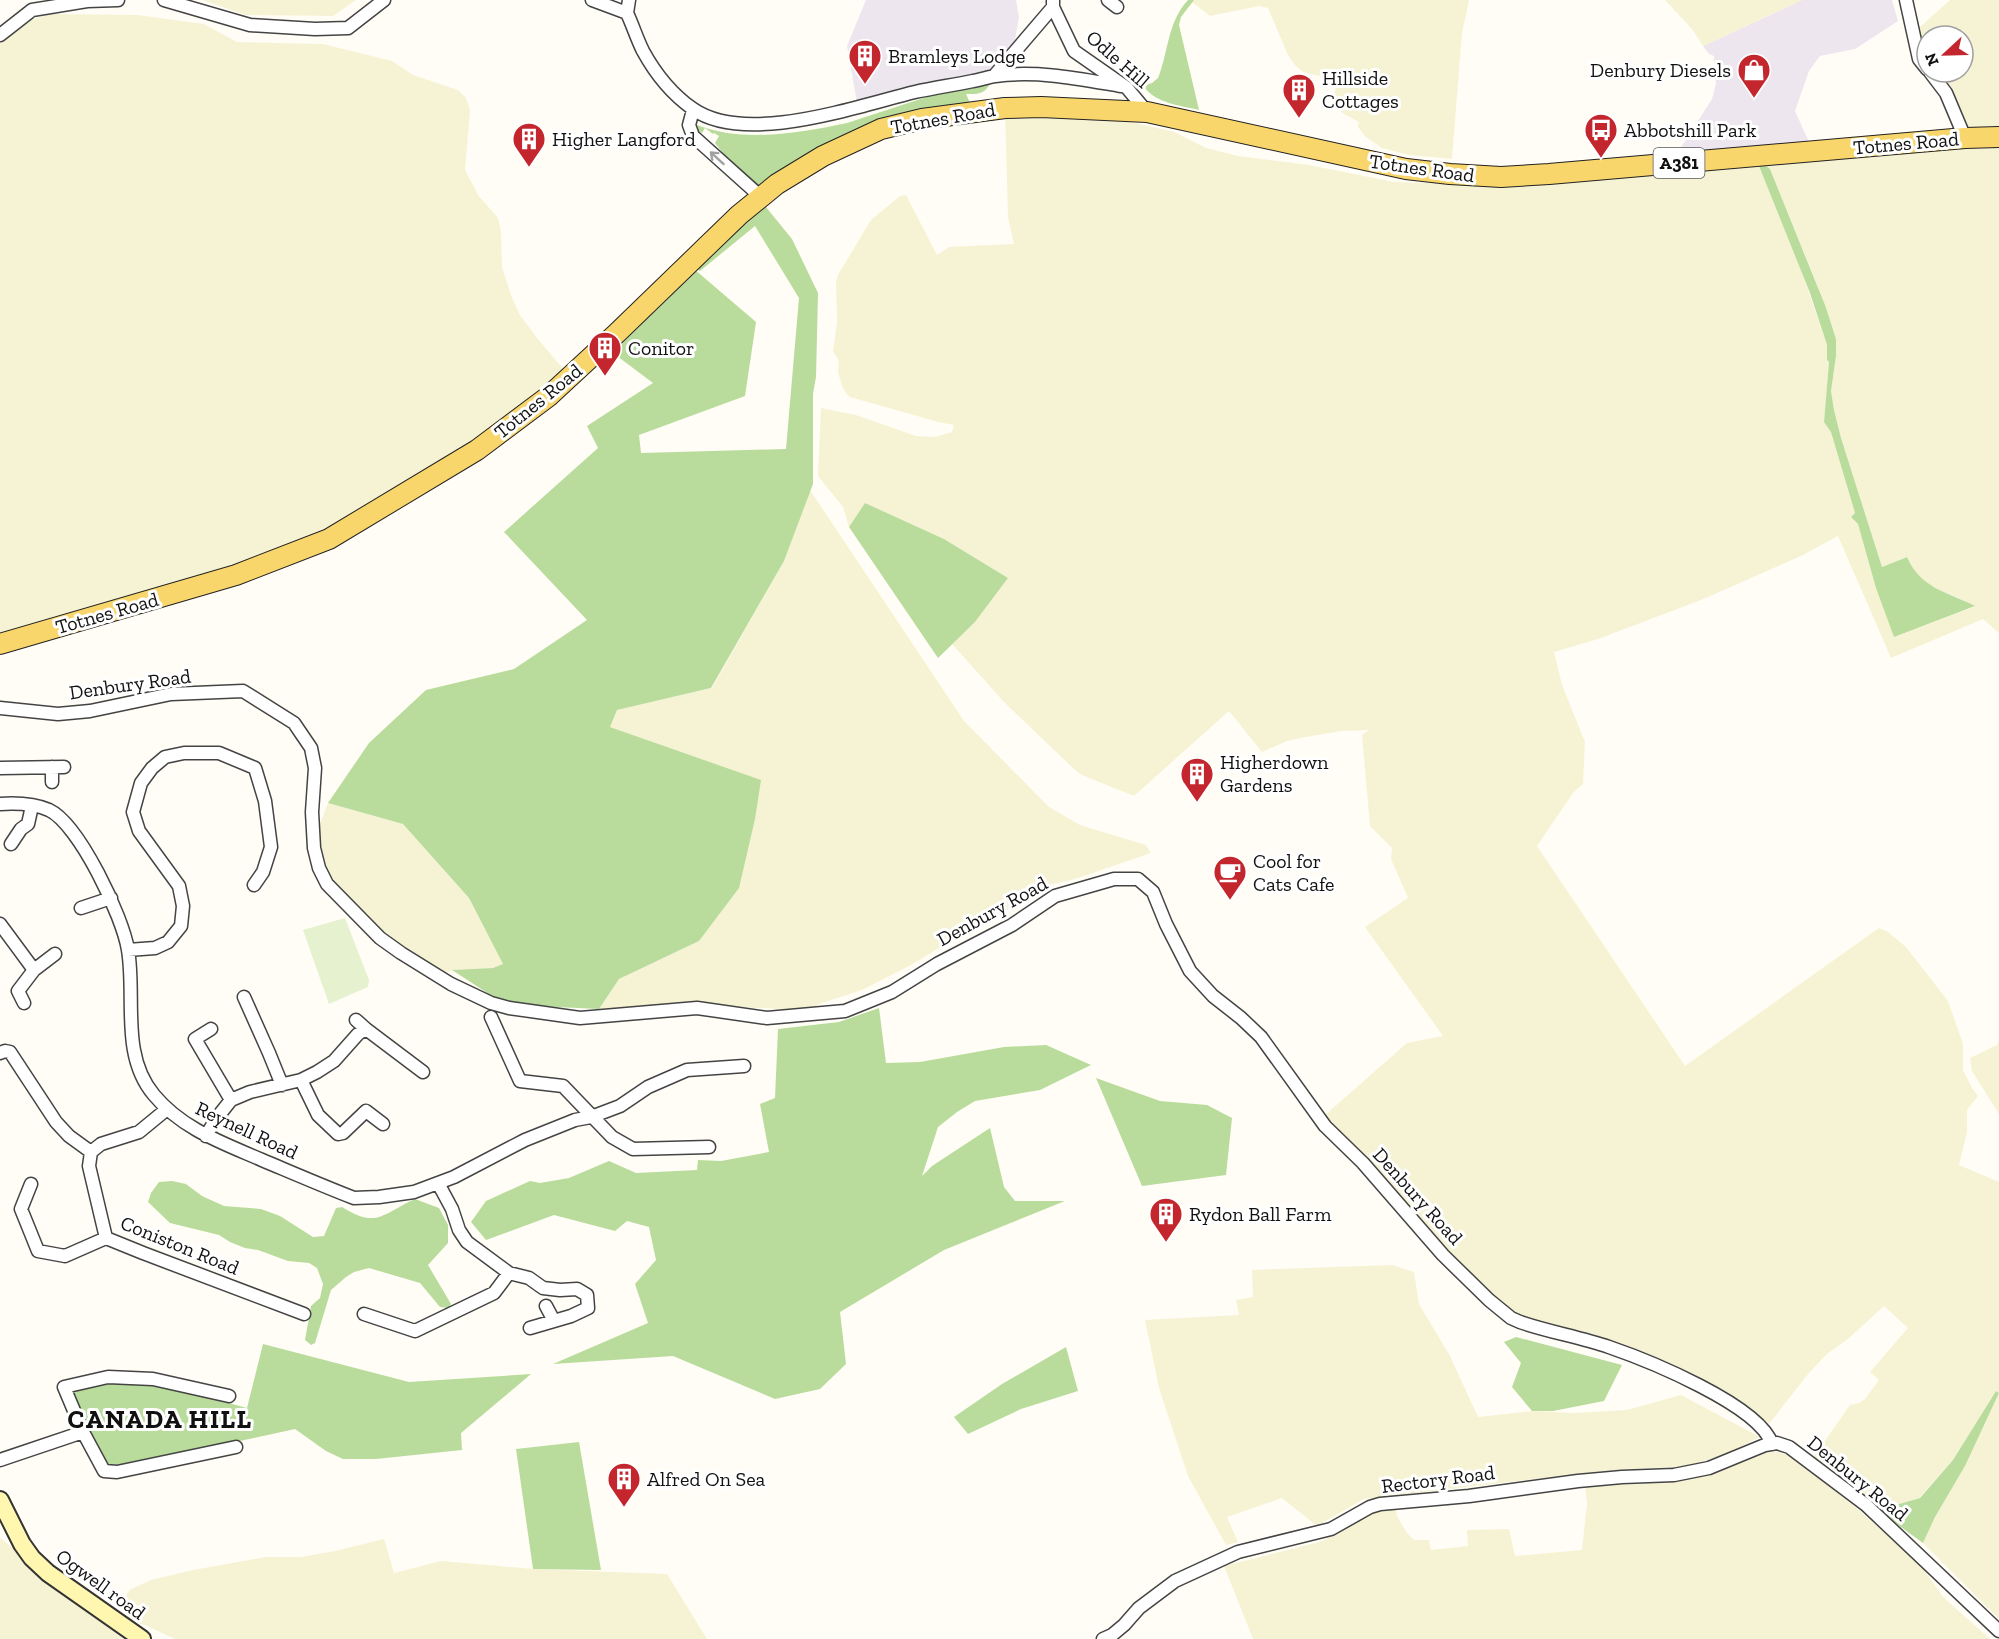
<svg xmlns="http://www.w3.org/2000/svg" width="1999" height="1639" font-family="'Zilla Slab',serif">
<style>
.industrial{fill:#eee6ef}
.farmland{fill:#f6f3d4;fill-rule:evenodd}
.forest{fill:#b9dc9c}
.pitch{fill:#e6f2cf}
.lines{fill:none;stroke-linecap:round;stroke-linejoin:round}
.street-casing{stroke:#444;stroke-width:15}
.secondary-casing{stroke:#333;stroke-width:20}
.primary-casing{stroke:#222;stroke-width:22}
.street{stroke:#fff;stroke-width:12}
.secondary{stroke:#fff6b0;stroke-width:16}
.primary{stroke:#f9d66b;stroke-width:20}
.oneway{stroke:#a0a0a0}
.labels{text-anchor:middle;stroke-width:6;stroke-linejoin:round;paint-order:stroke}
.shield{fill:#fff;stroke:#585858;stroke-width:1.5}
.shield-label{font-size:18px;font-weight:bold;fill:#111}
.poi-label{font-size:20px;fill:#111;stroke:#fff;text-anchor:start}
.street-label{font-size:20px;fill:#111;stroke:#fff}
.district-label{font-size:26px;font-weight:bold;letter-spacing:1.5px;fill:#111;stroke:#fff}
</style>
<rect width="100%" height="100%" fill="#fffdf5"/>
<!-- industrial -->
<path class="industrial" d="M 866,0 L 1016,0 L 1019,17 L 1010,68 L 994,76 L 858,108 L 847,46 Z
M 1802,0 L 1892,0 L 1898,21 L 1855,49 L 1820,56 L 1809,71 L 1795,111 L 1809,142 L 1703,153 L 1678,152 L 1712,99 L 1716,83 L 1714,56 L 1709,54 L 1703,46 Z"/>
<!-- farmland -->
<path class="farmland" d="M 203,0 L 356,0 L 333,16 L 245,15 Z
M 1194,0 L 1469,0 L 1462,33 L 1452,159 L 1409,155 L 1382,148 L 1366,137 L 1358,127 L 1359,122 L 1344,114 L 1334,105 L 1333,102 L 1337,80 L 1303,72 L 1295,65 L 1288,55 L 1268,8 L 1259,6 L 1210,16 L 1192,2 Z
M 1665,0 L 1802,0 L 1703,46 L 1692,29 Z
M 1950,0 L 1999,0 L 1999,130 L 1969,130 L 1952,88 L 1937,72 L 1963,72 L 1963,36 L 1927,36 L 1927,61 L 1923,57 L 1920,27 Z
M 50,14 L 137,15 L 204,24 L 237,42 L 323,44 L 392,61 L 413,75 L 458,90 L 466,98 L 470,111 L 465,170 L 478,195 L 498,218 L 501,232 L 502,267 L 512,298 L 520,315 L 537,338 L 565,371 L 526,403 L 473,442 L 345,519 L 233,570 L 0,640 L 0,43 L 28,21 Z
M 1005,108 L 1136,123 L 1174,132 L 1206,148 L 1238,156 L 1309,165 L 1394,182 L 1519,185 L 1892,152 L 1999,147 L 1999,633 L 1983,619 L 1891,658 L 1838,536 L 1801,556 L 1701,600 L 1598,639 L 1554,652 L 1562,685 L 1585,742 L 1583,784 L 1573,793 L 1537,846 L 1685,1066 L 1879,928 L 1888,932 L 1906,947 L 1948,1001 L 1963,1044 L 1963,1070 L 1972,1088 L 1978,1096 L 1967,1110 L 1967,1132 L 1959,1165 L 1999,1182 L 1999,1393 L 1996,1391 L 1953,1460 L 1919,1498 L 1899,1504 L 1883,1514 L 1813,1458 L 1850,1405 L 1859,1403 L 1865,1399 L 1879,1380 L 1870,1372 L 1908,1328 L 1884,1306 L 1848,1339 L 1827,1354 L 1808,1374 L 1769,1424 L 1715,1386 L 1666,1361 L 1590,1333 L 1536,1322 L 1512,1313 L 1443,1246 L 1374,1165 L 1324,1116 L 1407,1043 L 1443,1036 L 1365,927 L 1408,898 L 1391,859 L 1392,848 L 1370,826 L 1362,735 L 1369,730 L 1341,731 L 1306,737 L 1287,741 L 1262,752 L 1229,711 L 1134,796 L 1082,775 L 1075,770 L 1004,702 L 952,644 L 975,622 L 1008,578 L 944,539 L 865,503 L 849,527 L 843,507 L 818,476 L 821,408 L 856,415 L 916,436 L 935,437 L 952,432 L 954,425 L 938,422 L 850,397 L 846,393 L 842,386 L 838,372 L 839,361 L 833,351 L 837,322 L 836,282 L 838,275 L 871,220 L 900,196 L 906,195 L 937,255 L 949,247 L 1014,244 L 1008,217 ZM 1759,166 L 1770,169 L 1817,284 L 1836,339 L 1836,356 L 1831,391 L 1834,410 L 1841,438 L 1882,567 L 1906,557 L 1915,573 L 1925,582 L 1935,589 L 1957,597 L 1974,607 L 1894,637 L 1858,524 L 1851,517 L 1855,513 L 1831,431 L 1824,422 L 1829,362 L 1827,360 L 1827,345 L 1799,264 Z
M 810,490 L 964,721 L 1049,807 L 1080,825 L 1146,845 L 1151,853 L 1072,880 L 1044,886 L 1021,899 L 1003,913 L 962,934 L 911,965 L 862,990 L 819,1004 L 812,1009 L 805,1010 L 669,1004 L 599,1009 L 619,979 L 699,941 L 760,780 L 610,727 L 617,710 L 712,688 L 784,561 Z
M 328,803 L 403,824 L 469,898 L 503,964 L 493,968 L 453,970 L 443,974 L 405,950 L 349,903 L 330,881 L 320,856 L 320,824 Z
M 1999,1041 L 1999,1114 L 1972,1071 L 1970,1058 L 1997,1045 Z
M 1392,1265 L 1414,1272 L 1419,1304 L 1450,1356 L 1478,1417 L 1532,1411 L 1573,1413 L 1627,1410 L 1681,1395 L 1760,1437 L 1726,1454 L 1687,1466 L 1602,1471 L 1364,1499 L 1317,1526 L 1282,1498 L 1227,1517 L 1238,1542 L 1226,1545 L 1188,1476 L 1159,1388 L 1145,1320 L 1239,1315 L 1236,1300 L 1253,1297 L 1252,1270 Z
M 1999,1393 L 1999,1619 L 1923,1543 L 1935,1517 L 1965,1466 Z
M 1762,1452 L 1779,1452 L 1790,1456 L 1855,1507 L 1919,1563 L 1944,1598 L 1990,1639 L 1253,1639 L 1224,1566 L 1323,1541 L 1354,1521 L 1376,1509 L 1395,1506 L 1397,1516 L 1407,1533 L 1414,1540 L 1429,1540 L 1431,1550 L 1468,1546 L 1467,1530 L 1509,1529 L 1515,1556 L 1582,1550 L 1587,1503 L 1585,1487 L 1670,1482 L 1700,1477 Z
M 0,1538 L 16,1550 L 43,1580 L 124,1635 L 122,1639 L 0,1639 Z
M 384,1539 L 394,1573 L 441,1561 L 533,1569 L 667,1574 L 707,1639 L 175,1639 L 145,1625 L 126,1620 L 124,1598 L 131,1589 L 151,1580 L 193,1570 L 266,1557 L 301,1557 L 335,1551 Z"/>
<!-- forest -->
<path class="forest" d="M 1188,0 L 1194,0 L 1181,17 L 1179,25 L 1199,110 C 1179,105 1157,104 1143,86 L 1152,83 L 1158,78 C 1169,51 1167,23 1188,0 Z
M 990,83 C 985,95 977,94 966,94 L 970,103 L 953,105 L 916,115 L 759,191 L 738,173 L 715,143 L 719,136 L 714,133 L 713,134 L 705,128 L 702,133 L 698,131 L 697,125 C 743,143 800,133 847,123 L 945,91 Z
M 1765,165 L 1770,169 L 1825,305 L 1836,339 L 1836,356 L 1831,391 L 1834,410 L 1841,438 L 1882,567 L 1907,557 C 1921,589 1946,591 1975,606 L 1894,637 L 1876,588 L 1858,524 L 1851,517 L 1855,513 L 1831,432 L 1824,422 L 1829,362 L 1827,360 L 1827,345 L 1810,293 L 1759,166 Z
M 761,201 L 792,239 L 818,293 L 816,377 L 813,394 L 813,484 L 784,561 L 711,688 L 617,710 L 610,727 L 761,780 L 755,819 L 739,888 L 699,941 L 619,979 L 599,1009 L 514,1005 L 489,994 L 452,970 L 493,968 L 503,964 L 469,898 L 403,824 L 328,803 L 369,743 L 426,690 L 514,669 L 587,620 L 504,532 L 598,448 L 587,426 L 653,383 L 613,353 L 694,269 L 756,322 L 745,396 L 639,435 L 641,453 L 786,449 L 799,298 L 755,226 L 700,271 L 695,267 Z
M 865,503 L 944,539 L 1008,578 L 975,622 L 938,658 L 849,527 Z
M 879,1008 L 886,1063 L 920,1062 L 1004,1047 L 1046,1045 L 1091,1065 L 1040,1090 L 975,1101 L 957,1112 L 938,1127 L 922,1176 L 932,1166 L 990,1128 L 1004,1187 L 1015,1201 L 1065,1201 L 944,1250 L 840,1312 L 846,1364 L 820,1389 L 775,1399 L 673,1356 L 553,1364 L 648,1323 L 635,1284 L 656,1260 L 649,1227 L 627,1221 L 615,1231 L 554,1215 L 486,1240 L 471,1222 L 486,1201 L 530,1181 L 540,1183 L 569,1178 L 609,1161 L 636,1173 L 697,1170 L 698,1160 L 721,1161 L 769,1152 L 760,1104 L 775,1098 L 778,1029 L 839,1022 Z
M 1096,1078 L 1160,1101 L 1207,1105 L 1232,1118 L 1226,1175 L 1142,1186 Z
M 172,1181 L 186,1184 L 202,1196 L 224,1206 L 261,1209 L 280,1216 L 313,1237 L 324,1236 L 336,1208 L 342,1207 C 377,1229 382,1214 415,1199 L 439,1208 L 448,1225 L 448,1243 L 428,1265 L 451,1304 L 448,1308 L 440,1307 L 420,1283 L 369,1268 L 354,1272 L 346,1277 L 331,1290 L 315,1343 L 311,1345 L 305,1340 L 311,1306 L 320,1298 L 323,1284 L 317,1268 L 309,1263 L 288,1261 L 258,1250 L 245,1248 L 230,1242 L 219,1235 L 170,1223 L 148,1202 L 151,1193 L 159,1182 Z
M 1516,1337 L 1622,1365 L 1604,1401 L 1553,1411 L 1532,1411 L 1512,1387 L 1521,1363 L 1504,1342 Z
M 263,1344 L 409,1382 L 531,1374 L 461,1433 L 462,1450 L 376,1459 L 343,1459 L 326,1451 L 295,1429 L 111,1469 L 101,1459 L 70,1396 L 75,1389 C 97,1386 121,1381 144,1384 C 179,1388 213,1399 247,1408 Z
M 1066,1347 L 1078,1391 L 1021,1409 L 968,1434 L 954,1417 L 1002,1384 Z
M 1996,1391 L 1999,1393 L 1965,1466 L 1935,1517 L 1923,1543 L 1883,1514 L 1899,1504 L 1920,1498 L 1953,1460 Z
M 579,1442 L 601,1570 L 533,1569 L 516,1449 Z"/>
<!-- pitch -->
<path class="pitch" d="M 345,918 L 369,980 L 368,987 L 329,1004 L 303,930 Z"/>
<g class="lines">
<!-- street casing -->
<g class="street-casing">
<path id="street" d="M 164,0 L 250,25 L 315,29 L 348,28 L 384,0
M 592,0 L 627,13 C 633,26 637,39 643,51 C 655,73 673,95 693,109 C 746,146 857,106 915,92 C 934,88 953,85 973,81 C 980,80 988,77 995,76 C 1038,70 1080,79 1121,86
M 1053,0 L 1053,7 L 1074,51 L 1127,88 L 1147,112
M 1108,0 L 1117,7
M 1906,0 L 1919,59 L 1927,69
M 627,13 L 629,0
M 0,35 L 32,10 L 87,1 L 118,0
M 1930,72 L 1946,93 L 1965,138
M 994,76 L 1053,7
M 693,110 L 689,125 L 693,136 L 761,197
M 0,708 L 58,714 L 90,711 L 171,694 L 243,691 L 294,723 L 311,748 L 315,768 L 312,812 L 314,848 L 319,868 L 327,884 L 380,938 L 401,953 L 451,984 L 491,1003 L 509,1008 L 580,1018 L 697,1008 L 767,1018 L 845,1011 L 892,992 L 937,964 L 1012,925 L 1055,896 L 1114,879 L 1138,879 L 1153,892 L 1166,924 L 1190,971 L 1213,996 L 1241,1018 L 1261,1037 L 1325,1126 L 1363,1163 L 1443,1255 L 1489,1300 L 1511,1318 L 1520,1322 C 1549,1332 1580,1337 1609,1347 C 1647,1360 1759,1405 1772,1444
M 52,767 L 52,782
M 0,768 L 64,767
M 0,804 C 15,803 35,804 49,810 C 79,824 123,917 128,950 C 136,997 120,1055 154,1095 C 182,1129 223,1143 262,1160 C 293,1173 323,1186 354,1198 L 379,1197 L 414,1192 L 454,1177 L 525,1140 L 575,1120 L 591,1117 L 620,1106 L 648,1087 L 687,1070 L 744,1066
M 11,844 L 21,829 L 28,824 L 32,806
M 81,908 L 111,898
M 0,924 L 34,970 L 55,954
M 128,950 L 155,948 L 168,942 L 181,926 L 183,906 L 179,886 L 139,831 L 133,812 L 141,783 L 152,768 L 165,757 L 184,753 L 219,753 L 255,768 L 265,801 L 271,847 L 263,872 L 254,885
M 244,997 L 269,1053 L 282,1085
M 24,1003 L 18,991 L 34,970
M 491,1017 L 520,1081 L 563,1086 L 612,1137 L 633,1149 L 709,1147
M 211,1029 L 195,1039 L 231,1100
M 366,1029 L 423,1072
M 0,1053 L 5,1051 L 10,1052 L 56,1122 L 69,1136 L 91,1152
M 301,1080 L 318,1115 L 338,1134 L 343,1133 L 366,1111 L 383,1124
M 206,1136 L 216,1119 L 231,1100 L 250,1092 L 301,1080 L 317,1072 L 334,1061 L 358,1034 L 366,1029 L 356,1020
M 438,1183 L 452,1209 L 459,1230 L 467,1242 L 509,1273 L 529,1278 L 543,1288 L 560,1290 L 577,1289 L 587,1295 L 588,1308 L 571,1316 L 530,1328
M 31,1184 L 21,1209 L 38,1251 L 65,1256 L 106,1238
M 106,1238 L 143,1253 L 304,1314
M 106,1238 L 89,1166 L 91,1152 L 101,1144 L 139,1132 L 167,1109
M 546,1306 L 554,1321
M 364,1314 L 415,1331 L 494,1293 L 509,1273
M 229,1396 L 153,1379 L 108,1377 L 64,1387 L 83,1432 L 104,1471 L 117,1472 L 236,1447
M 0,1460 L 83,1432
M 1103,1639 L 1112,1635 L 1124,1625 L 1139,1608 L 1175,1581 L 1238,1552 L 1331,1529 L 1370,1507 L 1380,1504 L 1469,1496 L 1578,1481 L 1622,1477 L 1674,1475 L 1709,1468 L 1765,1445 L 1777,1443 L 1789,1447 L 1866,1505 L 1999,1631"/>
</g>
<!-- secondary casing -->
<g class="secondary-casing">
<path id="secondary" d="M 0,1500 L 22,1544 L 32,1558 L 48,1573 L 142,1639"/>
</g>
<!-- primary casing -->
<g class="primary-casing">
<path id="primary" d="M 0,644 L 236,575 L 329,539 L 477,450 L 549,396 L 617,333 L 739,215 L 777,184 L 823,156 L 881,129 L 922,119 L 1005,108 L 1041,107 L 1147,112 L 1406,169 L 1450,174 L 1501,177 L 1549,174 L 1965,138 L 1999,137"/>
</g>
<!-- street -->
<use href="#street" class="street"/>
<!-- secondary -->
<use href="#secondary" class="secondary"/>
<!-- primary -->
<use href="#primary" class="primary"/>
</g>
<!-- one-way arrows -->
<defs><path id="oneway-shaft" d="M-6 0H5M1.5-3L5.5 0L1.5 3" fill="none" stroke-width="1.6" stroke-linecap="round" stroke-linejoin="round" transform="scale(1.5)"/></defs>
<use class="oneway" href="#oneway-shaft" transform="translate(717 158) rotate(-138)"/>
<!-- icons -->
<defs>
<g id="building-pin" transform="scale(1.725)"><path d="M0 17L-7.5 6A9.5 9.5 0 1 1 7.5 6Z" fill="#c4262e" stroke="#fff"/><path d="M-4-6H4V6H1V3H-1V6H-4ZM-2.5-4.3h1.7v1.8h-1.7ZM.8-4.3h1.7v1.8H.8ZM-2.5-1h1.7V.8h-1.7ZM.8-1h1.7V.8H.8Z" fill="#fff"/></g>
<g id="shop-pin" transform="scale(1.725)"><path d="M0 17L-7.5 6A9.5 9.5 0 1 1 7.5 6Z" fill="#c4262e" stroke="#fff"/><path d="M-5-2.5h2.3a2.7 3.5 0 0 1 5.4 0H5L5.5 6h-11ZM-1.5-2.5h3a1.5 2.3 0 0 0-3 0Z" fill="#fff"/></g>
<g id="bus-pin" transform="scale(1.725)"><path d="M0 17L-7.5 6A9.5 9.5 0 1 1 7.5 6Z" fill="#c4262e" stroke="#fff"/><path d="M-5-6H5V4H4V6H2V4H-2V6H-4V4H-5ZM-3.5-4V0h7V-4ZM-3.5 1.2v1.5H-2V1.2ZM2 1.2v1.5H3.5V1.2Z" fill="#fff"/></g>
<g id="cafe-pin" transform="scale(1.725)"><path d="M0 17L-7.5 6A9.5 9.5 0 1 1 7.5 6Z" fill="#c4262e" stroke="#fff"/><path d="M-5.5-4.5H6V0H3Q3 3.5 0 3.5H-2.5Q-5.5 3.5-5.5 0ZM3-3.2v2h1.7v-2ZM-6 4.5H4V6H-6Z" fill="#fff"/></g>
</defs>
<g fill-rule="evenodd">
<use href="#building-pin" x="865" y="56"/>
<use href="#shop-pin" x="1754" y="70"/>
<use href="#building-pin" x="1299" y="90"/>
<use href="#bus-pin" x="1601" y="130"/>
<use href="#building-pin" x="529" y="139"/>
<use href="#building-pin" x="605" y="348"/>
<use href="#building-pin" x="1197" y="774"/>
<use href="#cafe-pin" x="1230" y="872"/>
<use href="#building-pin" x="1166" y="1214"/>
<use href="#building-pin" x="624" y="1479"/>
</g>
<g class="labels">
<!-- shield labels -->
<rect class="shield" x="1653.5" y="148" width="51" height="30" rx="4.5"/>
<g class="shield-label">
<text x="1679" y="169">A381</text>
</g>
<!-- poi labels -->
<g class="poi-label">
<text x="888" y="63">Bramleys Lodge</text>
<text x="1731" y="77" text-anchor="end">Denbury Diesels</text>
<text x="1322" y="85">Hillside<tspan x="1322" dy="23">Cottages</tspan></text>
<text x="1624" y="137">Abbotshill Park</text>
<text x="552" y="146">Higher Langford</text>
<text x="628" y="355">Conitor</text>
<text x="1220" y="769">Higherdown<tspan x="1220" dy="23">Gardens</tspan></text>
<text x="1253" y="868">Cool for<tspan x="1253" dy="23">Cats Cafe</tspan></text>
<text x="1189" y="1221">Rydon Ball Farm</text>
<text x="647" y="1486">Alfred On Sea</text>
</g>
<!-- street labels -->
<g class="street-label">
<text transform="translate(1118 59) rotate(41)" y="7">Odle Hill</text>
<text transform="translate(943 118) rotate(-10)" y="7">Totnes Road</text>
<text transform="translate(1906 143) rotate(-5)" y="7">Totnes Road</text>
<text transform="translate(1422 168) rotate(8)" y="7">Totnes Road</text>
<text transform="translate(538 401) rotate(-39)" y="7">Totnes Road</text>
<text transform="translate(107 613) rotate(-16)" y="7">Totnes Road</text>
<text transform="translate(130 684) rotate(-8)" y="7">Denbury Road</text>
<text transform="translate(992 911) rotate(-29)" y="7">Denbury Road</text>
<text transform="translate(247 1130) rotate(25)" y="7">Reynell Road</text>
<text transform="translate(1418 1196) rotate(48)" y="7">Denbury Road</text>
<text transform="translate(180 1245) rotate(22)" y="7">Coniston Road</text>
<text transform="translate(1858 1478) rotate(39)" y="7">Denbury Road</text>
<text transform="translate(1438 1479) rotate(-7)" y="7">Rectory Road</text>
<text transform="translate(101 1584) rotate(36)" y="7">Ogwell road</text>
</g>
<!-- district labels -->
<g class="district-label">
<text x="160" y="1428">CANADA HILL</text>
</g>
</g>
<!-- north arrow -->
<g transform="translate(1945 54) rotate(248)"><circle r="28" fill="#ffffff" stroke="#a0a0a0" stroke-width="1.5"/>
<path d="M0-4.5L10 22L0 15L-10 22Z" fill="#c4262e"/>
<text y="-9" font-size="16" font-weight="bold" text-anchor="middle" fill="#111111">N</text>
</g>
</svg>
